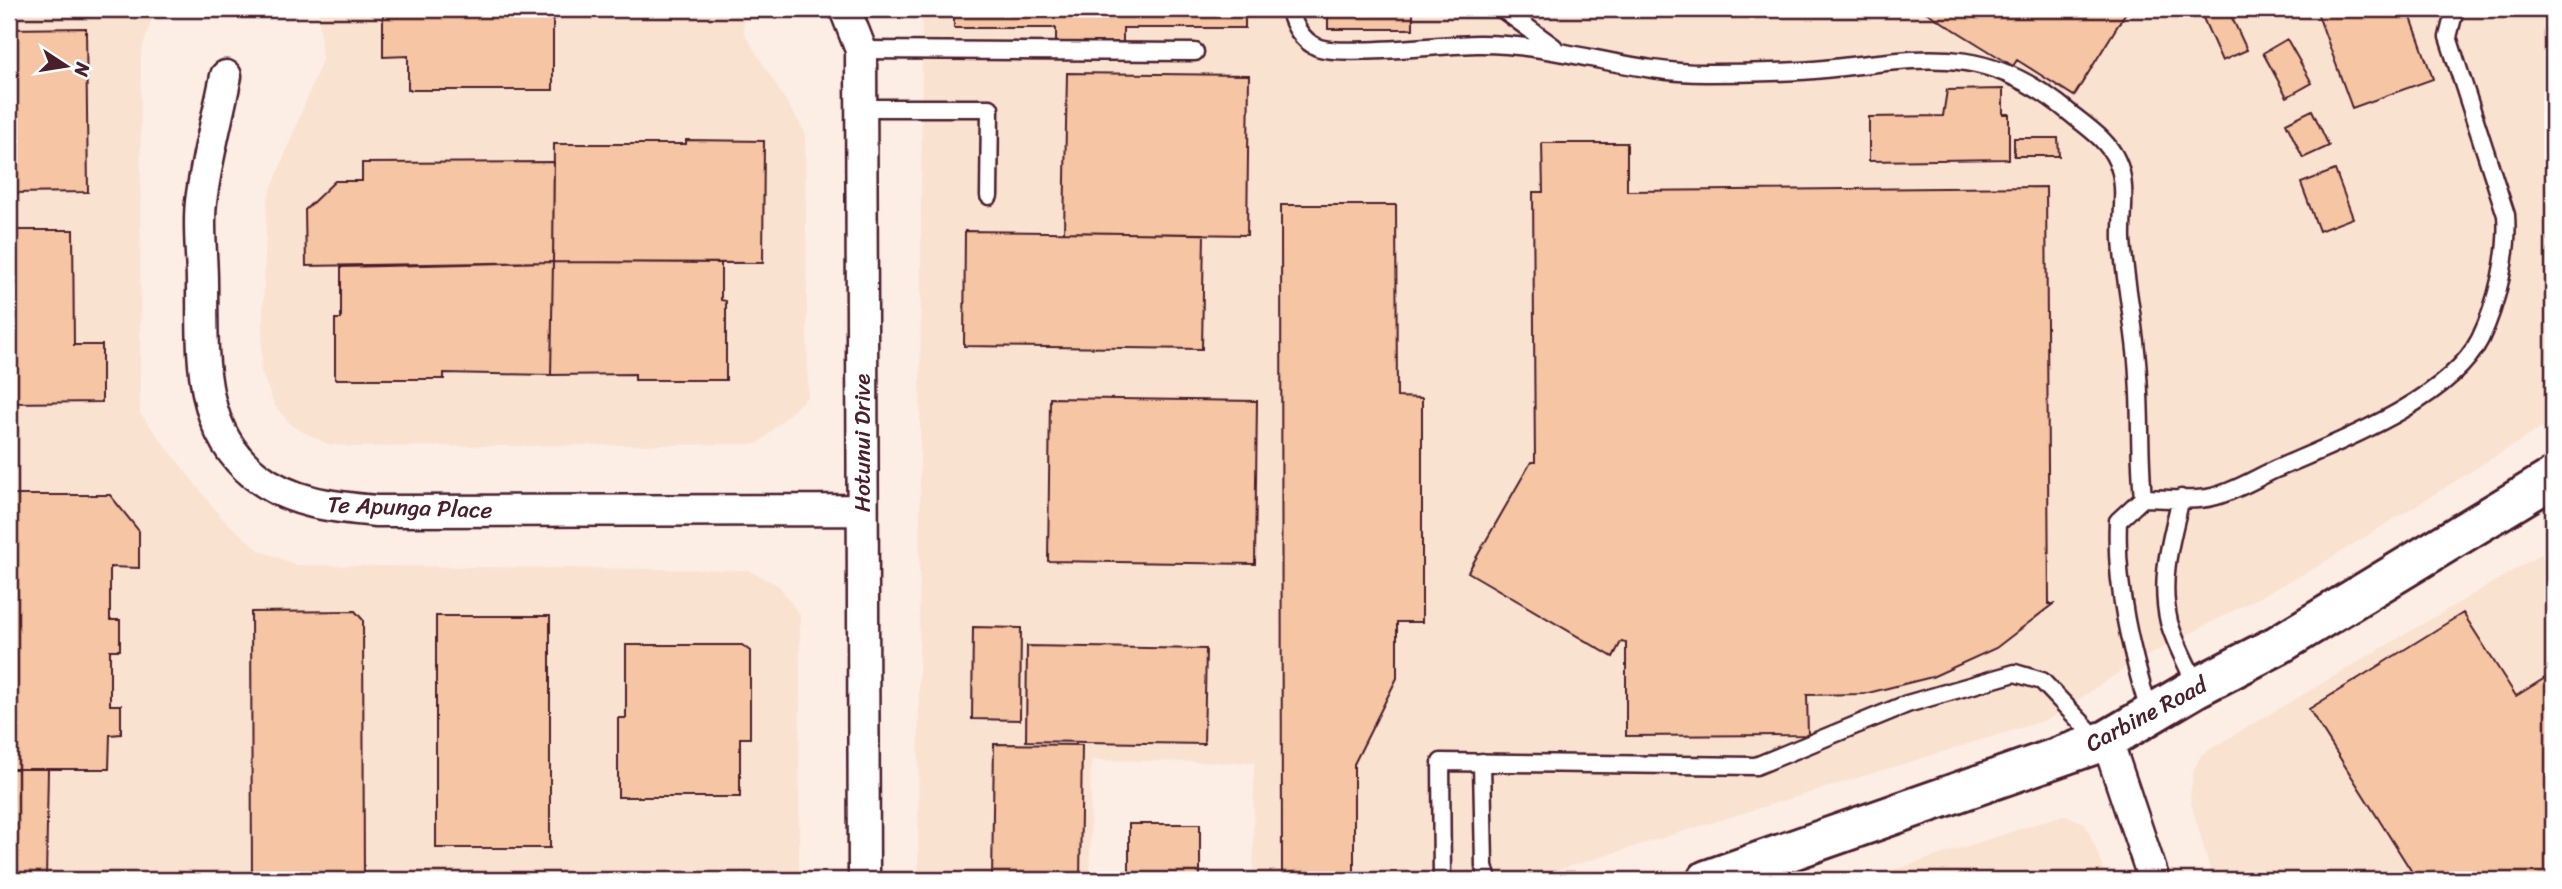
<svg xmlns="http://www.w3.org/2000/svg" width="2562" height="889" font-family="Sriracha,sans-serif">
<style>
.built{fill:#fae2d1}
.building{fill:#f5c5a4;stroke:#4a1f2b;stroke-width:2}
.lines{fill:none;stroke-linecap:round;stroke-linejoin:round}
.lane-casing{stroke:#4a1f2b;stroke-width:21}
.street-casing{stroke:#4a1f2b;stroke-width:35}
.secondary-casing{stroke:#4a1f2b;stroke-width:44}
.lane{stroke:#fff;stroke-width:16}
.street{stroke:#fff;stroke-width:30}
.secondary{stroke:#fff;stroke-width:38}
.labels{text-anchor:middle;stroke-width:5;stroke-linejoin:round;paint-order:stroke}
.street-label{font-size:23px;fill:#4a1f2b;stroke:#fff}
</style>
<rect width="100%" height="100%" fill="#fceee4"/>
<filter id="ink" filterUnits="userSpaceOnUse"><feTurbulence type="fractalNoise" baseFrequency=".0143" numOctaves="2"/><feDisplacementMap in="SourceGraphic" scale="14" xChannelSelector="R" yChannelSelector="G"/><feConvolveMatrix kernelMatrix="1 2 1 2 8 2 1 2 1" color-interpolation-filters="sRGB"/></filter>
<g filter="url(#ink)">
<!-- built -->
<path class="built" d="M 9,9 L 155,9 L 141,53 L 140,413 L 221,517 L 259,550 L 297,565 L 748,570 L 779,586 L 800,615 L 799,880 L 9,880 Z
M 318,9 L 742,9 L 744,33 L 805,132 L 808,396 L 758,444 L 354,447 L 327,444 L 292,426 L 275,406 L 261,371 L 267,200 L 322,60 Z
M 922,9 L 2553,9 L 2553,421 L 2313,569 L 2130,665 L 2049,719 L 1526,880 L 1253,880 L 1254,763 L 1091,760 L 1090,880 L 918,880 Z
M 2553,547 L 2553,880 L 2213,880 L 2190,799 L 2193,771 L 2202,754 Z
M 2063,815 L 2085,823 L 2109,880 L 1863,880 Z"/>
<!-- building -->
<path class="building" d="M 383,9 L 553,9 L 553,90 L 408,90 L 408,56 L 383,57 Z
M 954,9 L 1245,9 L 1245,28 L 1123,28 L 1123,42 L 1056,42 L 1056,28 L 954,28 Z
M 1328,9 L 1413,9 L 1413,29 L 1328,29 Z
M 1921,9 L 2128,9 L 2074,96 L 2017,60 L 2013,66 Z
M 2199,9 L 2228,9 L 2247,50 L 2222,61 Z
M 2324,9 L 2408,9 L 2433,79 L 2352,108 L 2317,12 Z
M 86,28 L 88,192 L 9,193 L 9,29 Z
M 2287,39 L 2312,83 L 2287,97 L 2263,53 Z
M 1067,73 L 1249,75 L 1247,235 L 1064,232 Z
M 2003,89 L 2003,114 L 2009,114 L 2009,159 L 1869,161 L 1869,117 L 1943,116 L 1947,90 Z
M 2312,110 L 2329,146 L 2303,158 L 2286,123 Z
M 2014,138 L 2058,138 L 2059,156 L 2014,156 Z
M 686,140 L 764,141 L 763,263 L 553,262 L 554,144 L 686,144 Z
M 1542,143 L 1627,143 L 1627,191 L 2046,187 L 2049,604 L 2053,604 L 1996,648 L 1932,677 L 1864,694 L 1807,695 L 1808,735 L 1626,736 L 1626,643 L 1621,642 L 1613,657 L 1468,572 L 1531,462 L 1535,462 L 1533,192 L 1543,192 Z
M 554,162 L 553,262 L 306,266 L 305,210 L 335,181 L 362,181 L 362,163 Z
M 2335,170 L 2353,218 L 2319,231 L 2301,183 Z
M 1281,205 L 1396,205 L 1397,397 L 1422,398 L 1422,622 L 1397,622 L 1397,678 L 1354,764 L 1354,880 L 1282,880 Z
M 9,230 L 73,230 L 74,345 L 102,345 L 102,402 L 9,403 Z
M 965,231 L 1204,234 L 1202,349 L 964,346 Z
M 553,262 L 551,375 L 444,373 L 444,379 L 335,379 L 335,319 L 341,319 L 341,267 Z
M 553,262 L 721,263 L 721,300 L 726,301 L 726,380 L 635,380 L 635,374 L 551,375 Z
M 1050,398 L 1257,401 L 1255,564 L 1048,561 Z
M 9,495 L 110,495 L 139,531 L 139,568 L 110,567 L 110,620 L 120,620 L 120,650 L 110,650 L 110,705 L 121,705 L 121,734 L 110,735 L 109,769 L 9,769 Z
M 355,611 L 363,620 L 364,880 L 252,880 L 251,612 Z
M 2463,613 L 2516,696 L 2553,673 L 2553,880 L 2417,880 L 2309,709 Z
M 436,616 L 550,616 L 550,848 L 436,848 Z
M 973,627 L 1021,628 L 1020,720 L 972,719 Z
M 626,645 L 742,645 L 750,651 L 750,738 L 740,738 L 740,797 L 618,797 L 618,718 L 626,718 Z
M 1027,646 L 1206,649 L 1204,744 L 1026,741 Z
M 994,744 L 1082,745 L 1080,880 L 992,880 Z
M 9,769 L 48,769 L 46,880 L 9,880 Z
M 1129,824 L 1200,824 L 1200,880 L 1107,880 L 1107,872 L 1129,871 Z"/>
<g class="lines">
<!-- lane casing -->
<g class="lane-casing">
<path id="lane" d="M 1289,9 C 1294,25 1301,40 1317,47 C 1340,57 1445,44 1477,44 C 1557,43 1630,74 1709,73 C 1744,73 1779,73 1814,70 C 1918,60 1982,39 2070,113 C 2087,127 2108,140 2117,161 C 2128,184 2121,215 2122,240 C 2125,285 2136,330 2138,375 C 2141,416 2139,457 2143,498
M 1502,9 L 1554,47
M 861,50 L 1195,52
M 861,108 L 990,108 L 989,196
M 2181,498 C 2171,540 2159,579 2169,622 C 2175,644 2188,666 2197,687
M 2150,715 C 2131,650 2115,589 2118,521 L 2143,498 C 2165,498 2191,502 2212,497 C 2234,492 2256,478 2276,469 C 2336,443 2449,401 2480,339 C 2497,304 2509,253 2506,215 L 2448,37 L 2455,9
M 1482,762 L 1484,866 L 1488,880
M 1442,880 L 1441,762 L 1756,766 L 1907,704 L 2015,673 L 2042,681 L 2099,741"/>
</g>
<!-- street casing -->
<g class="street-casing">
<path id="street" d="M 845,9 L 861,50 L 864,880
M 226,76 C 218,117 206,160 201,202 C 198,227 202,256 202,282 C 203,349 196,428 255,475 C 290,503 333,507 376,511 L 862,510
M 2107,740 L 2154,880"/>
</g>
<!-- secondary casing -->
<g class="secondary-casing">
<path id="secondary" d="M 1707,880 L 2107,740 L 2197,687 L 2278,645 L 2553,478"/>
</g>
<!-- lane -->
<use href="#lane" class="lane"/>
<!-- street -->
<use href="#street" class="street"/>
<!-- secondary -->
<use href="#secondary" class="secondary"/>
</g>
</g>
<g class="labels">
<!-- street labels -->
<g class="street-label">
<text transform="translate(862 443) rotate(-90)" y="8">Hotunui Drive</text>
<text transform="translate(410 507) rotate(2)" y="8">Te Apunga Place</text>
<text transform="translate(2146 714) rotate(-28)" y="8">Carbine Road</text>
</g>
</g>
<!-- margin -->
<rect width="2562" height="889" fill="none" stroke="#fff" stroke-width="35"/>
<rect x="18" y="18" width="2527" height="854" fill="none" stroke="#4a1f2b" stroke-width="2.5" filter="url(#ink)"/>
<!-- north arrow -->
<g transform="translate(66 66) rotate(102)" stroke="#ffffff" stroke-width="5" paint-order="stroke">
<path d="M0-5L12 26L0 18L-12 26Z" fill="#4a1f2b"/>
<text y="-10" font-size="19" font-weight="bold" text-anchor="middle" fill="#4a1f2b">N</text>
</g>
</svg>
